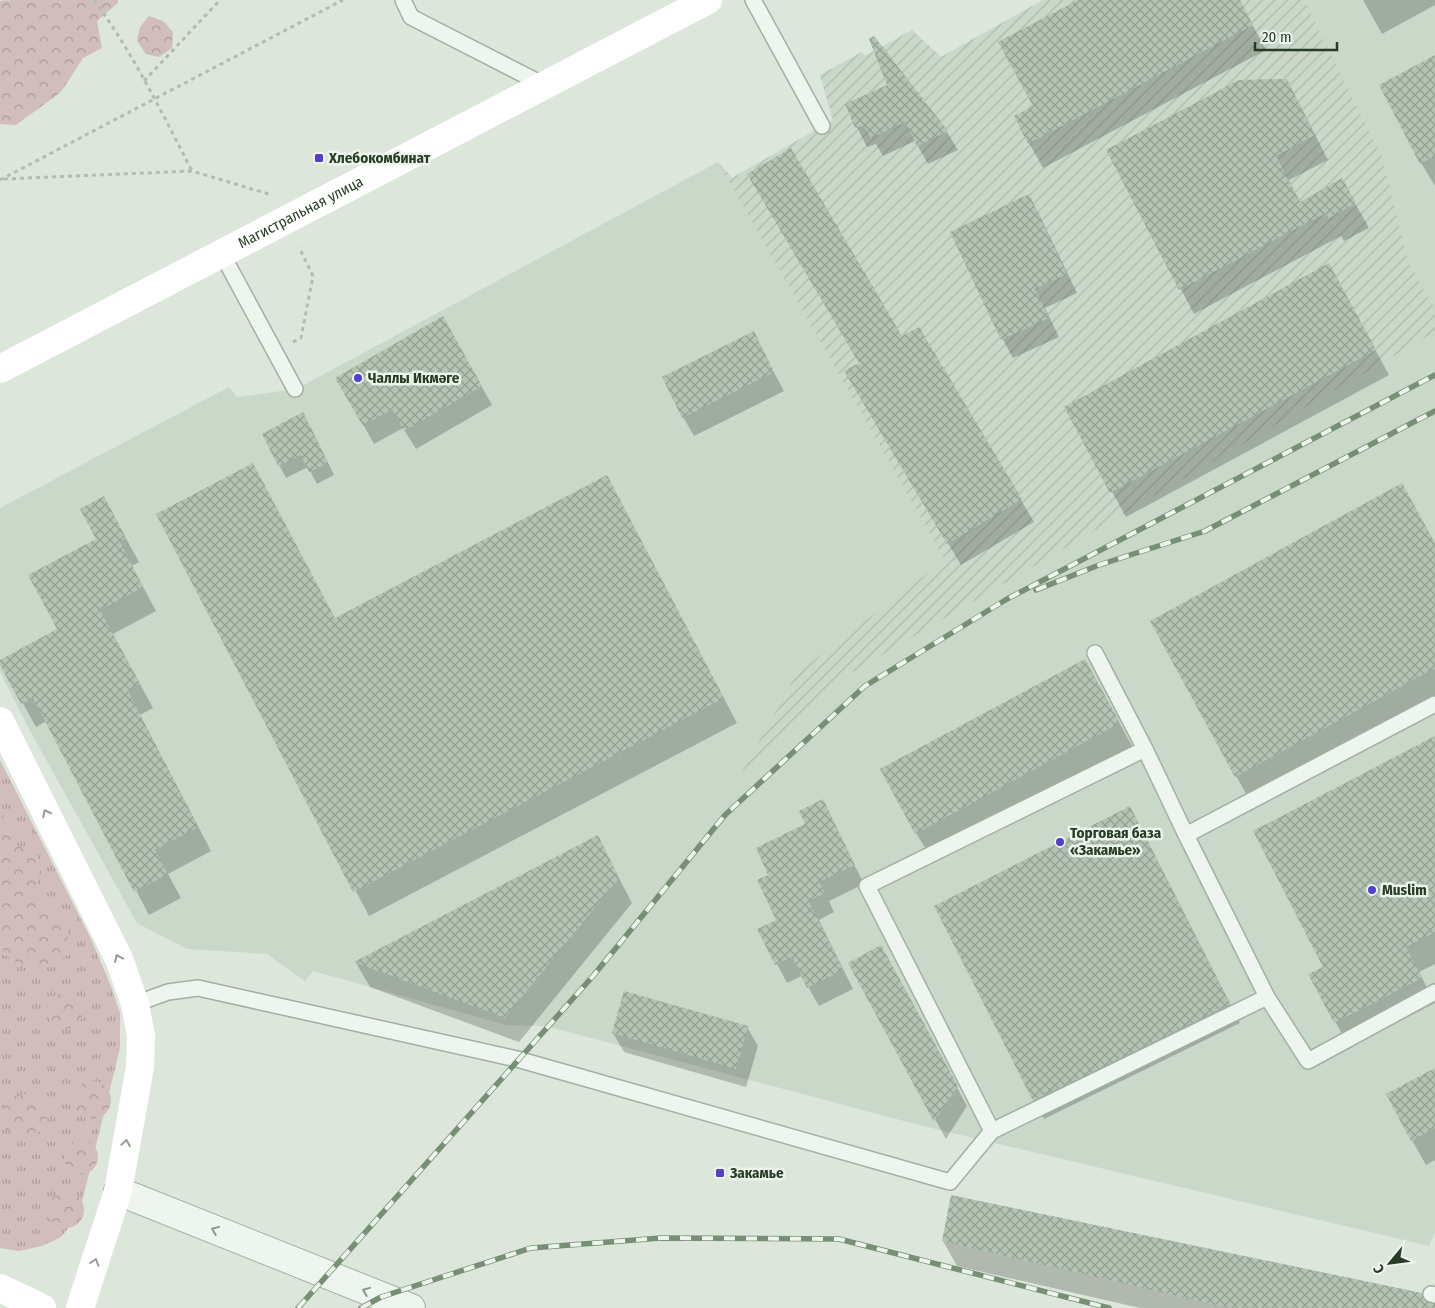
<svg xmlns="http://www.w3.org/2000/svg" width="1435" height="1308" font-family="'Fira Sans Condensed',sans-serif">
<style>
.built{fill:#cad8c9}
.industrial{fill:url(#industrial-furrows)}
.grass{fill:url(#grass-tufts)}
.forest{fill:url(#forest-crowns)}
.shadow{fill:#0003}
.building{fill:url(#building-cross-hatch)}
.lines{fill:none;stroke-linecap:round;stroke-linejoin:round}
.lane-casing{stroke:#a2b0a1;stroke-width:18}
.street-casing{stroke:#a2b0a1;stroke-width:30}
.path{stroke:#b2bdb2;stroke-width:3;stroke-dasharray:4 4;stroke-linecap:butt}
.lane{stroke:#eef4ee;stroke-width:15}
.street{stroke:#eef4ee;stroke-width:28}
.secondary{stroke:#fff;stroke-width:28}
.rail-casing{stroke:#779075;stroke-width:5.5}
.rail{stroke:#ecf4eb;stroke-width:4;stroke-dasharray:11;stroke-linecap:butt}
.oneway{stroke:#939e92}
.oneway2{stroke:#8a988a}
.poi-dot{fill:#543dcf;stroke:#ecf4eb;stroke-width:2}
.labels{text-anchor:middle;stroke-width:5;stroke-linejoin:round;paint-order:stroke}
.poi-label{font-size:15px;font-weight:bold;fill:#273c25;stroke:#ecf4eb;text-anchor:start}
.street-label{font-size:15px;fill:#273c25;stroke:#ecf4eb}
</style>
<defs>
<pattern id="industrial-furrows" width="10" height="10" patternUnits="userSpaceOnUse" patternTransform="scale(1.25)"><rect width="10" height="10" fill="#cad8c9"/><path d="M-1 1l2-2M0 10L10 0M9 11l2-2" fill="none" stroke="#aebaac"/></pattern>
<pattern id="grass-tufts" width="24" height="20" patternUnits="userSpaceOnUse" patternTransform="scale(1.25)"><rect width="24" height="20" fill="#d0bdbc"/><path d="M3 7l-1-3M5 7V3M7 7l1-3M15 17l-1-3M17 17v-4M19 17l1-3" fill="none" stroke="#a99b99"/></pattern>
<pattern id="forest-crowns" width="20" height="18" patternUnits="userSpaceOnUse" patternTransform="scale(1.25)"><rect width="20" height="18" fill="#d0bdbc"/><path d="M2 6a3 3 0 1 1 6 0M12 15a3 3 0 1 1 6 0" fill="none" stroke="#a99b99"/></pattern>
<pattern id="building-cross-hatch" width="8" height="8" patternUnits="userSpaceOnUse" patternTransform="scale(1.25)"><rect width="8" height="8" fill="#b4c3b3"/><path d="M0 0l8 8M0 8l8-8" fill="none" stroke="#92a091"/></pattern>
</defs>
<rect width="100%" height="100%" fill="#dce6db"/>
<!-- built -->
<path class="built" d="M 1043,0 L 1435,0 L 1435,1232 L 1429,1246 L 919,1125 L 546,1026 L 506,1025 L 313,971 L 305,981 L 267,954 L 187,949 L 137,923 L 28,727 L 0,672 L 0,508 L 229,387 L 237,397 L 296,389 L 718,162 L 732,178 L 833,120 L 820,75 L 862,52 L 865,56 L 912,30 L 941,57 Z"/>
<!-- industrial -->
<path class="industrial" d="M 1043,0 L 1304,0 L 1383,160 L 1408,261 L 1435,309 L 1435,332 L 832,684 L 734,786 L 797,673 L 945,560 L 718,162 L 732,178 L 833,120 L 820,75 L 862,52 L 865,56 L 912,30 L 941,57 Z"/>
<!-- grass -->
<path class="grass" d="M 0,760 L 91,939 L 110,984 L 120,1013 L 120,1048 L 83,1198 L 72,1224 L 61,1237 L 42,1246 L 19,1251 L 0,1248 Z"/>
<!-- forest -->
<path class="forest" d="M 13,0 L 118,0 L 118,3 L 97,21 L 102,48 L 83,58 L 61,92 L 16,125 L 0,124 L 0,1 Z
M 149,16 L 163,21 L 173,32 L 172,48 L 159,57 L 146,54 L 137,41 L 140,27 Z
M 0,805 L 3,816 L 17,845 L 36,853 L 42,875 L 33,888 L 42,905 L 61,917 L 69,930 L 67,955 L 53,967 L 27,969 L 3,954 L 0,917 Z
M47 1011a18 18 0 1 1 36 0a18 18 0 1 1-36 0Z
M73 1100a19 19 0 1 1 38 0a19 19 0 1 1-38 0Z
M2 1116a22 22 0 1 1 44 0a22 22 0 1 1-44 0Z
M64 1157a17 17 0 1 1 34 0a17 17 0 1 1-34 0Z
M48 1210a18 18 0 1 1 36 0a18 18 0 1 1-36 0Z"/>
<!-- shadow -->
<path class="shadow" d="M 1080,0 L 1239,0 L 1266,50 L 1043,168 L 1029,143 L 1034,106 Z
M 1363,0 L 1435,0 L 1435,5 L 1382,34 Z
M 874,38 L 947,132 L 958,150 L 928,164 L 915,141 L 883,156 L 876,144 L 867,147 L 846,105 L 889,85 Z
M 1435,57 L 1435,186 L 1421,163 Z
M 1300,105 L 1328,160 L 1289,180 L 1300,203 L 1342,180 L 1369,228 L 1344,241 L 1341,236 L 1194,314 L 1108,151 Z
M 1029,196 L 1039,214 L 1077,293 L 1045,308 L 1059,337 L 1013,358 L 1003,340 L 952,233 Z
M 1343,290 L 1389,375 L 1126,517 L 1065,407 Z
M 443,318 L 492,405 L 416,449 L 403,428 L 374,444 L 337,378 Z
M 753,333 L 784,391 L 694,436 L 683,417 Z
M 902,338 L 1021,500 L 1034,522 L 961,565 L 859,394 L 860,363 Z
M 310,426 L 334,475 L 317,484 L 308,467 L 286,478 L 263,434 Z
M 607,477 L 737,723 L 369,916 L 157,515 L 335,619 Z
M 117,522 L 139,562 L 132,566 L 156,611 L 113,634 L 153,708 L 140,715 L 211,851 L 168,874 L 181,898 L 149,915 L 47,721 L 36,727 L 0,662 L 59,630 L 97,540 Z
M 1435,544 L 1435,700 L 1250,801 L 1151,622 Z
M 1099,685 L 1133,748 L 931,858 L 916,833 Z
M 1435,738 L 1435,964 L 1419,972 L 1435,1003 L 1349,1047 L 1310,975 L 1325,967 Z
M 822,801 L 864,884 L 829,901 L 834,912 L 819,920 L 853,989 L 819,1006 L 802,976 L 787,983 L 759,930 L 778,921 L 770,875 Z
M 1140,826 L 1240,1023 L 1044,1119 L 1034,1100 Z
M 597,836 L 632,903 L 519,1042 L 370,987 L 356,963 Z
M 849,963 L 891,965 L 967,1106 L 946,1139 Z
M 747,1027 L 758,1046 L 746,1087 L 624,1052 L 613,1033 Z
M 1435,1070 L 1435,1160 L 1426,1165 L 1412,1140 Z
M 943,1241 L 1426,1308 L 1140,1308 L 957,1266 Z"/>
<!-- building -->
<path class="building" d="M 1078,0 L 1240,0 L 1253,25 L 1028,144 L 1014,116 L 1033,106 L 998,42 Z
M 874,36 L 948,131 L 917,146 L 905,122 L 871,138 L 864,126 L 855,128 L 845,104 L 887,85 L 869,39 Z
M 1435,55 L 1435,156 L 1420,164 L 1379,85 Z
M 1287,79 L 1315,135 L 1276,156 L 1300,202 L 1342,178 L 1356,203 L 1329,218 L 1326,213 L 1179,290 L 1106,150 L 1239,80 Z
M 791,148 L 902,336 L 919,327 L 1022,499 L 947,544 L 844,371 L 859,363 L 747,174 Z
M 1029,194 L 1067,274 L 1035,289 L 1049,318 L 1001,340 L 950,232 Z
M 1329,263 L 1376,350 L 1110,493 L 1064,407 Z
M 443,316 L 482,386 L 404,431 L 392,409 L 363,426 L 335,378 Z
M 754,331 L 774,372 L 682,418 L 662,377 Z
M 303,412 L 328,463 L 309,472 L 301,455 L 278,466 L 262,434 Z
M 253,463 L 335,618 L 607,475 L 724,698 L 353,892 L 156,514 Z
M 1402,483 L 1435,543 L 1435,668 L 1235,777 L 1150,621 Z
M 104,496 L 126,538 L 120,542 L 143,587 L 100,610 L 140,684 L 128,691 L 198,827 L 155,850 L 168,874 L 134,892 L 33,698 L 21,704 L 0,665 L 0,660 L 57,629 L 28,575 L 96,539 L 80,509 Z
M 1085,659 L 1120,723 L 915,834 L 880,769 Z
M 1435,736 L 1435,932 L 1406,947 L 1422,978 L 1334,1023 L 1308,974 L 1323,967 L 1253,831 Z
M 823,799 L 855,865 L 819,882 L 825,893 L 809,901 L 843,970 L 807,988 L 792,957 L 775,965 L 757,929 L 776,920 L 757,880 L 768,875 L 756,848 L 805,824 L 799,811 Z
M 1130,806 L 1230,1004 L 1033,1101 L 934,906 Z
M 598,835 L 619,878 L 505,1018 L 354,962 Z
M 881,945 L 958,1086 L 934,1122 L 848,963 Z
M 624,991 L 748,1026 L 736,1069 L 612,1033 Z
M 1435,1068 L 1435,1128 L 1411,1141 L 1386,1094 Z
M 951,1195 L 1422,1293 L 1424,1300 L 1435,1304 L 1435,1308 L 1229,1308 L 942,1241 Z"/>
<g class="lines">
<!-- lane casing -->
<g class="lane-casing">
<path id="lane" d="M 403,0 L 411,17 L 544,85
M 753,0 L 822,126
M 222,254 L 295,389
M 1095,653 L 1145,749 L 1186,835
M 1267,997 L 1308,1061 L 1435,992
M 135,1004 L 168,992 L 198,988 L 517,1059 L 950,1182 L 992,1131 L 1267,997 L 1186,835 L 1435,704
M 992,1131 L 867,886 L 1145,749
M 1431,1294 L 1435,1295"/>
</g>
<!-- street casing -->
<g class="street-casing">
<path id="street" d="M 118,1191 L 411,1308"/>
</g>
<!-- path -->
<path class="path" d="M 94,0 C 133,53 162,113 192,171
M 144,81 L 220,0
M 4,179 L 192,171 L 272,195
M 0,180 L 343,0
M 293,342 L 301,338 L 313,276 L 299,247"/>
<!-- lane -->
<use href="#lane" class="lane"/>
<!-- street -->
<use href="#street" class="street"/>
<!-- secondary -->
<g class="secondary">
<path id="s1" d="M 0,369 L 708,0"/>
<path d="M 0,721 L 119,959 L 135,1004 L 141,1036 L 140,1067 L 118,1191 L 80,1308"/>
<path d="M 0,1288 L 42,1308"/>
</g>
<!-- rail casing -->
<g class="rail-casing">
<path id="rail" d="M 1036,590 L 1099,565 L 1205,531 L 1435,411
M 298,1308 L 593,976 L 725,815 L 865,686 L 1007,599 L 1435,375
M 361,1308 L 381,1297 L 531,1248 L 661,1238 L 839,1239 L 1109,1308"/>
</g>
<!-- rail -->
<use href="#rail" class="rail"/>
</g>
<!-- one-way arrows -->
<defs><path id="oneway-chevron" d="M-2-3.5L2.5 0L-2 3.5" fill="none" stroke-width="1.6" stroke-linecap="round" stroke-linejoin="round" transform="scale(1.25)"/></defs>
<g class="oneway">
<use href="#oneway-chevron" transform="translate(46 813) rotate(-117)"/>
<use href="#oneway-chevron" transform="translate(118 958) rotate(-113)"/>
<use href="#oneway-chevron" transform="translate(126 1143) rotate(-80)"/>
<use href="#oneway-chevron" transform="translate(95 1262) rotate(-72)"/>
</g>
<g class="oneway2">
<use href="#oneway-chevron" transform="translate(215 1230) rotate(-158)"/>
<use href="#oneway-chevron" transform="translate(366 1291) rotate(-158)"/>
</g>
<!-- markers -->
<g class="poi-dot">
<rect x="314" y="153" width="10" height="10" rx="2.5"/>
<circle cx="358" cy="378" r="5"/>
<circle cx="1060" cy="842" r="5"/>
<circle cx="1372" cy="890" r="5"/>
<rect x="715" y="1168" width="10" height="10" rx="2.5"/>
</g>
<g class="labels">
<!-- poi labels -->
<g class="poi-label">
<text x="329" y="163">Хлебокомбинат</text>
<text x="368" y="383">Чаллы Икмәге</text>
<text x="1070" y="838">Торговая база<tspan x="1070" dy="17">«Закамье»</tspan></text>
<text x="1382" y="895">Muslim</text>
<text x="730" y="1178">Закамье</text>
</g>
<!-- street labels -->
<g class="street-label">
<text dy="5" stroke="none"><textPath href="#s1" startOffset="339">Магистральная улица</textPath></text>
</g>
</g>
<!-- north arrow -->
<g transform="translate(1390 1263) rotate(241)" stroke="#ecf4eb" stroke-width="4" paint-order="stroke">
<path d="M0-4L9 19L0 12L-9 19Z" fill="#273c25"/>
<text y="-8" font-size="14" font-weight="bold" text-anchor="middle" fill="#273c25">С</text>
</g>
<!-- scale -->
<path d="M1255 42v8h82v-8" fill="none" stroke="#273c25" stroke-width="2.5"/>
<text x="1262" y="42" font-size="15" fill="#273c25" stroke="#ecf4eb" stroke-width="4" paint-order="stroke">20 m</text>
</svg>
